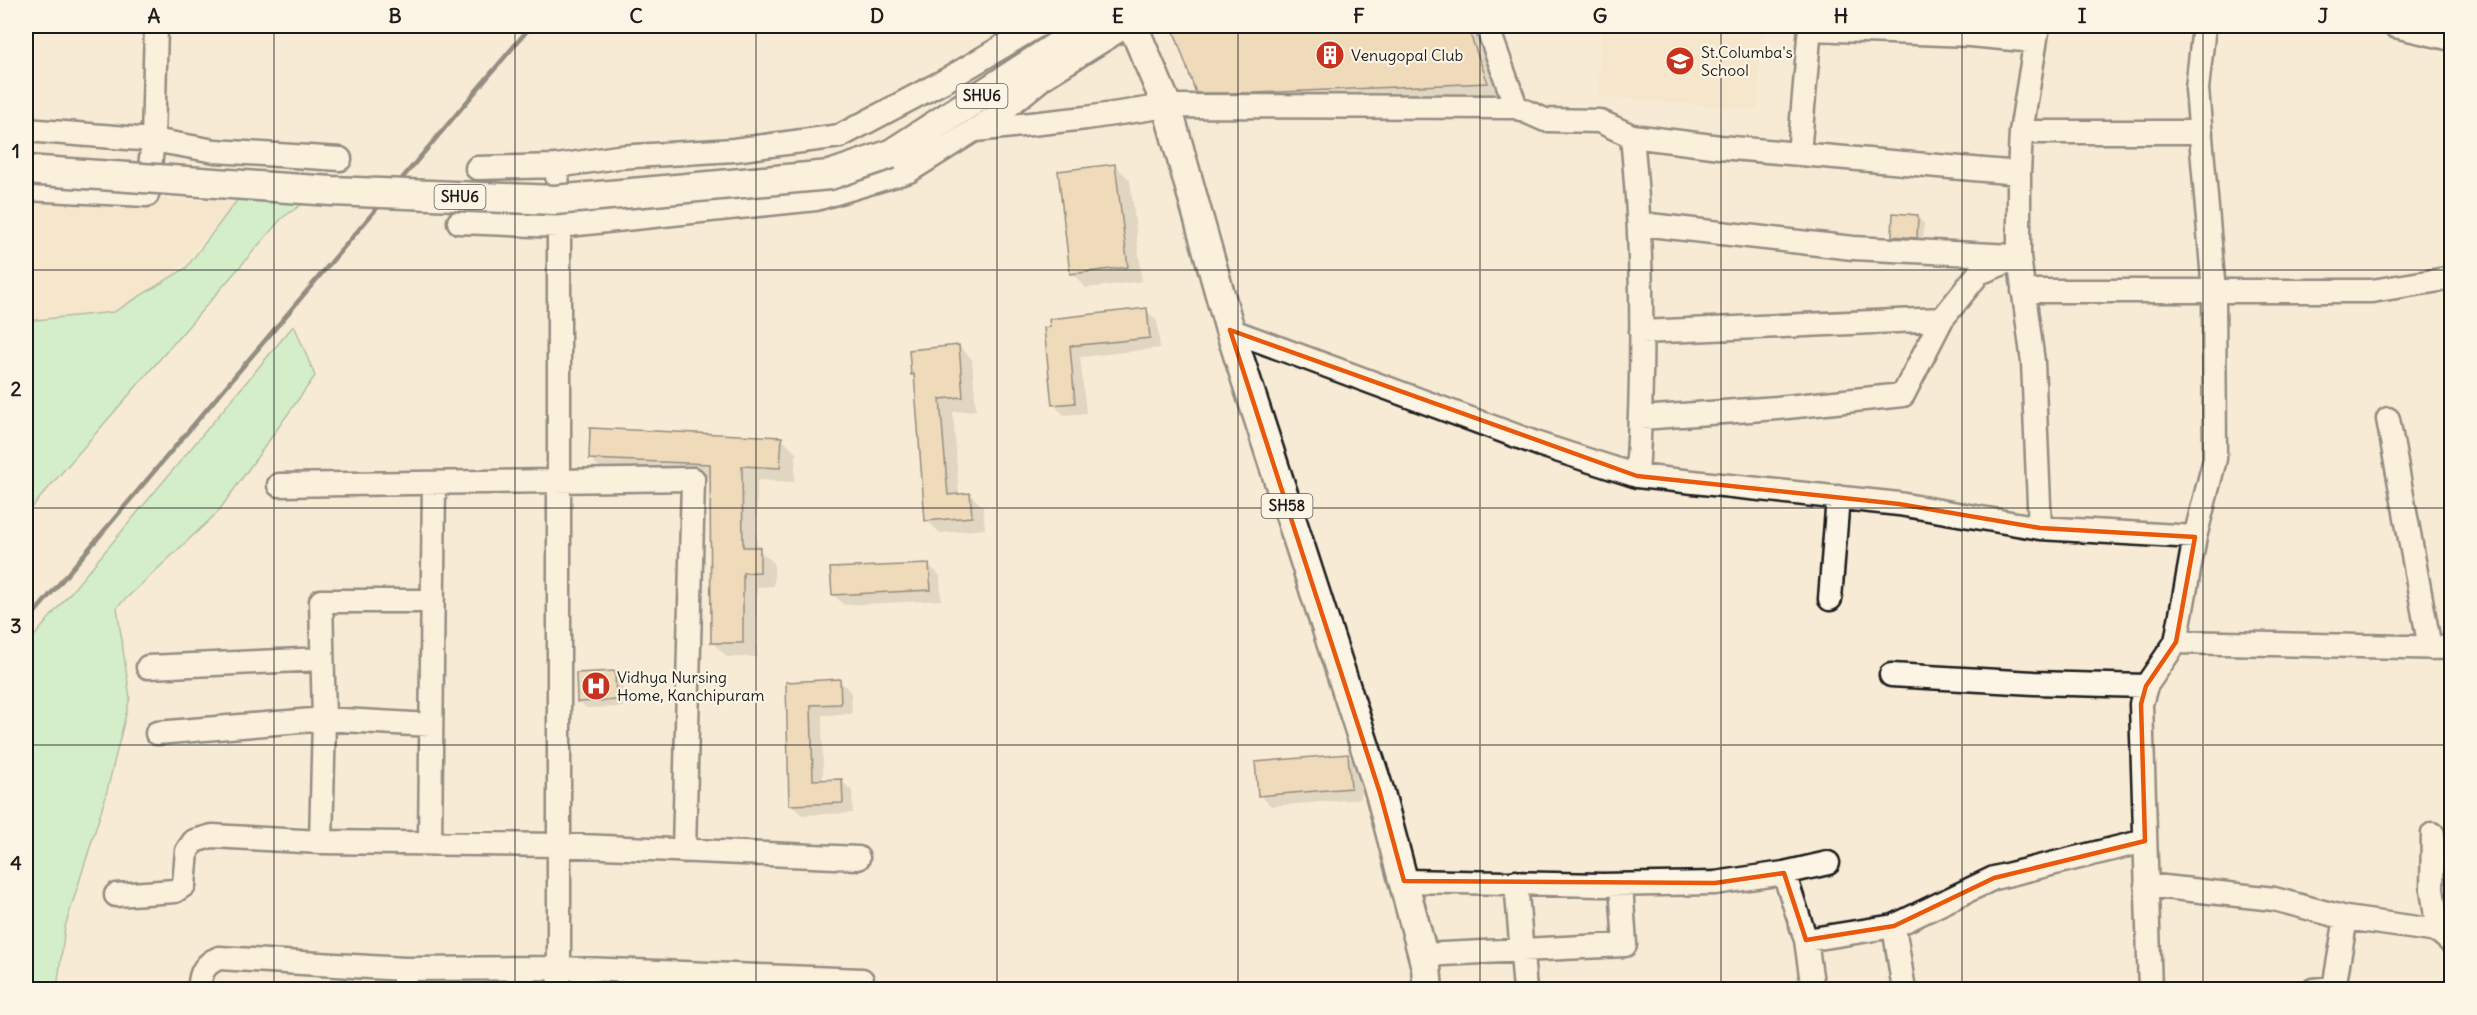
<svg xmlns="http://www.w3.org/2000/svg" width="2477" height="1015" font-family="Delius,sans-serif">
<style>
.built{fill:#f2e0c2}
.green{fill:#aaf1bd;stroke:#63866c;stroke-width:1.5}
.shadow{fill:#0003}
.building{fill:#e5c597;stroke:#1c1c1c;stroke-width:1.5}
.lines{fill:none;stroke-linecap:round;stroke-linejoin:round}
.minor-casing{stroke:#1c1c1c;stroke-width:27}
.major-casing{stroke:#1c1c1c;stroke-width:33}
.minor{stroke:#fcf5e5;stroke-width:22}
.major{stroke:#fcf5e5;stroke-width:28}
.rail{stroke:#1c1c1c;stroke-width:4.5}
.major-bridge-casing{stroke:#1c1c1c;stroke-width:33;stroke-linecap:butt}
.major-bridge{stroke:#fcf5e5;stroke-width:28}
.marked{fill:none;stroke:#e8590c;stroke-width:4.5;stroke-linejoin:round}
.grid{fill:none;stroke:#1c1c1c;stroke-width:1.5;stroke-opacity:0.55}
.labels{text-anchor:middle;stroke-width:4.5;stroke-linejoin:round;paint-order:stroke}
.shield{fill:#fcf5e5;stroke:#5f5d58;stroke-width:1.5}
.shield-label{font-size:15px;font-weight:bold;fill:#1c1c1c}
.poi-label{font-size:16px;fill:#1c1c1c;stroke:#fcf5e5;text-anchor:start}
.neatline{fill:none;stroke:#1c1c1c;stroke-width:2}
.grid-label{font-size:20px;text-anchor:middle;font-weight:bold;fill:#1c1c1c}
</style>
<rect width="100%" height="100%" fill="#f7ebd5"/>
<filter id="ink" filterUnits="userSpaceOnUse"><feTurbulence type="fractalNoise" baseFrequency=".0167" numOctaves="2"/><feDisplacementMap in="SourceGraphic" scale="12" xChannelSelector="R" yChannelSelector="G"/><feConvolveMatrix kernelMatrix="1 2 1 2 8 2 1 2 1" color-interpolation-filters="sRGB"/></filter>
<g filter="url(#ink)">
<!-- built -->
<path class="built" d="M 1602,26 L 1761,26 L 1758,110 L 1598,96 Z
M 26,195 L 237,202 L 117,339 L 26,351 Z"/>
<!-- green -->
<path class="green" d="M 256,175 L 317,194 L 282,218 L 26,514 L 26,321 L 114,312 L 186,268 Z
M 294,325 L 315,376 L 218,512 L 117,607 L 130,698 L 105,799 L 65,927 L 57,989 L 26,989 L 26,646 Z"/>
<!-- shadow -->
<path class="shadow" d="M 1181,26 L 1476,26 L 1501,97 L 1212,107 L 1197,92 L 1175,28 Z
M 1115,165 L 1130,180 L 1142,281 L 1086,288 L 1072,273 Z
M 1917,216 L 1924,224 L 1923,244 L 1900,243 L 1893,236 Z
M 1146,310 L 1157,321 L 1160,348 L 1080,357 L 1086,413 L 1064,415 L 1053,404 L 1052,329 Z
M 959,346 L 972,359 L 976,410 L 953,412 L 959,495 L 970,494 L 983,507 L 985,529 L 940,533 L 927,520 L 915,377 L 913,374 Z
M 781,438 L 796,453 L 794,482 L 757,480 L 757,548 L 774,563 L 774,586 L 757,587 L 757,657 L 727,657 L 713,643 L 712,478 L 605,473 L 590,458 Z
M 929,565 L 940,576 L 941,600 L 844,605 L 833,594 Z
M 615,673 L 622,680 L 623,707 L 586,708 L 579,701 Z
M 840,681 L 851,692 L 852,714 L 822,715 L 823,781 L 841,780 L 852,791 L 853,813 L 802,815 L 791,804 L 787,683 Z
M 1348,756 L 1359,767 L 1361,799 L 1271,806 L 1260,795 Z"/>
<!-- building -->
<path class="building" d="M 1172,26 L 1467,26 L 1488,83 L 1255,93 L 1196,93 Z
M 1115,164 L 1128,267 L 1070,274 L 1058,171 Z
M 1893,213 L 1918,215 L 1917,238 L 1892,236 Z
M 1147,308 L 1150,338 L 1070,346 L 1075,403 L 1052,405 L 1044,328 L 1050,327 L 1049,319 Z
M 959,345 L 963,397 L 940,399 L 948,495 L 970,493 L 972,517 L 925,521 L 914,374 L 911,375 L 909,350 Z
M 590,428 L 782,437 L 780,468 L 742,466 L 743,547 L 760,547 L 760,572 L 743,573 L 743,643 L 711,643 L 710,464 L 589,459 Z
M 929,564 L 931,590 L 832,595 L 830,568 Z
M 615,671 L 616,700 L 577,702 L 576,673 Z
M 840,679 L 841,704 L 811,705 L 813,780 L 842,779 L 843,803 L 789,805 L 786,682 Z
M 1348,754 L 1351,788 L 1258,796 L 1255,762 Z"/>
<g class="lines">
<!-- minor casing -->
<g class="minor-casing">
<path id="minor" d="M 1487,26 L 1516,107 L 1545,120 L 1599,121 L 1632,136 C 1643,249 1644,363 1637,476
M 2038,26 L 2021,132 L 2019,173 L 2019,257 L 2033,362 L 2040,528
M 2395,26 L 2452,39
M 1810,29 L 1970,35 L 2034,41
M 26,130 L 153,140 L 215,151 L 340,159
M 976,130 L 1086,118 L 1167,106 L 1516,107
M 2021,132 L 2201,132
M 1632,136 L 1720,147 L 2019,173
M 1799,154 L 1810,26
M 477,168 L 557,166
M 26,189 L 147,195 L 153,140 L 156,26
M 459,222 L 559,226 L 816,199 L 909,171 L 995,117 L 1044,77 L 1126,26
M 1641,224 L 1853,248 L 2012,256
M 2023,291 L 2372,291 L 2452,278
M 1230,330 L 1541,445 L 1637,476 L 1899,504 L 2040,528 L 2195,537
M 1641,332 L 1942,319
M 1641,418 L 1777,408 L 1903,395 L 1942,319 L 1979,273 L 2019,257
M 2388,419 L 2430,648
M 279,485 L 693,479 L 684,851
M 1830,599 L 1838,497
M 2176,642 L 2452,648
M 148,667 L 322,659
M 1891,675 L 2034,683 L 2146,686
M 157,733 L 324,719 L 431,725
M 2433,834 L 2432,889 L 2438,931 L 2450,929
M 321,842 L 324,719 L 321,601 L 432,601
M 430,842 L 434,483
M 1784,873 L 1806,940 L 1813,990
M 1404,881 L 1602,885 L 1715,883 L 1784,873 L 1828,863
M 1516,882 L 1525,990
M 2146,885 L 2274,899 L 2346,918 L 2438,931 L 2452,943
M 116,895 L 175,891 L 184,885 L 187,851 L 194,841 L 212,836 L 321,842 L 558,845 L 858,858
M 1894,926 L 1904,990
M 1806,940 L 1894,926 L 1994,878 L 2145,841
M 1423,955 L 1625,945 L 1621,885
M 200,990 C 199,974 204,964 219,958 L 404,969
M 404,990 L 404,969 L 559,968 L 862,980
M 559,990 L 559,226 L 557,166 L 618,157 L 734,150 L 840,136 L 948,79 L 1037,26
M 2150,990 L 2141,704 L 2146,686 L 2176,642 L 2195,537 L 2215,459 L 2214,292 L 2197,89 L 2204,26
M 2313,990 L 2334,988 L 2346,918"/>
</g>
<!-- major casing -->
<g class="major-casing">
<path id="major" d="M 1133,26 L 1167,106 L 1230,330 L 1380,793 L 1426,967 L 1428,990
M 891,154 L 1088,26"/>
</g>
<!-- minor -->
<use href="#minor" class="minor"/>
<!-- major -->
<use href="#major" class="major"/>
<!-- rail -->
<path class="rail" d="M 26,623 L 531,26"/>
<!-- major-bridge casing -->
<g class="major-bridge-casing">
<path id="major-bridge" d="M 26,170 L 332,191 L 555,200 L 830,175 L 891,154"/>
</g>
<!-- major-bridge -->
<use href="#major-bridge" class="major-bridge"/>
</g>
</g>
<!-- marked area -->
<path d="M0 0H2477V1015H0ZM 1230,330 L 1637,476 L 1899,504 L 2040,528 L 2195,537 L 2176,642 L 2146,686 L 2141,704 L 2145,841 L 1994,878 L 1894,926 L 1806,940 L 1784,873 L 1715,883 L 1404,881 L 1380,793 Z" fill="#f7ebd5" fill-opacity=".55" fill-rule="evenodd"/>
<path class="marked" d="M 1230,330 L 1637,476 L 1899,504 L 2040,528 L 2195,537 L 2176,642 L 2146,686 L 2141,704 L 2145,841 L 1994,878 L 1894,926 L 1806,940 L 1784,873 L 1715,883 L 1404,881 L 1380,793 Z"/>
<!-- grid -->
<path class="grid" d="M 274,26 L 274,990M 515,26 L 515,990M 756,26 L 756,990M 997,26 L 997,990M 1238,26 L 1238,990M 1480,26 L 1480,990M 1721,26 L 1721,990M 1962,26 L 1962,990M 2203,26 L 2203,990M 26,270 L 2452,270M 26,508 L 2452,508M 26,745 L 2452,745"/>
<!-- icons -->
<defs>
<g id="building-disc" transform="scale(1.5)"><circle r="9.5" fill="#c8321e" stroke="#fcf5e5"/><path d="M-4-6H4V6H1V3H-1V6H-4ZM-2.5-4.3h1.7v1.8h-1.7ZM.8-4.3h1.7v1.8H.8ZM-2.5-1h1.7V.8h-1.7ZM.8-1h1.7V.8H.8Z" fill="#fff"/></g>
<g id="school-disc" transform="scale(1.5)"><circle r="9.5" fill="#c8321e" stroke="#fcf5e5"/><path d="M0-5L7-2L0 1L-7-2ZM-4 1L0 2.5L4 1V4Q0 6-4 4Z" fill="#fff"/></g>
<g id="hospital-disc" transform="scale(1.5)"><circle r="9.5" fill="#c8321e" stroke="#fcf5e5"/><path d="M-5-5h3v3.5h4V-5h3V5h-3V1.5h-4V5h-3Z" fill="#fff"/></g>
</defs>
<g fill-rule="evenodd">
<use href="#building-disc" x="1330" y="55"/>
<use href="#school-disc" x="1680" y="61"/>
<use href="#hospital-disc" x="596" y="686"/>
</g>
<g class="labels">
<!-- shield labels -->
<g class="shield">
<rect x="956.5" y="84" width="51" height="24" rx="4.5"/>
<rect x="434.5" y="185" width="51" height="24" rx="4.5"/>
<rect x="1261.5" y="494" width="51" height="24" rx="4.5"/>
</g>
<g class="shield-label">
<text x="982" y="101">SHU6</text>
<text x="460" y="202">SHU6</text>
<text x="1287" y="511">SH58</text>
</g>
<!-- poi labels -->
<g class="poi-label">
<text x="1701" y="58">St.Columba's<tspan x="1701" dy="18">School</tspan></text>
<text x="1351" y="61">Venugopal Club</text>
<text x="617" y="683">Vidhya Nursing<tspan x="617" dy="18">Home, Kanchipuram</tspan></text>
</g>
</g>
<!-- margin -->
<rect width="2477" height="1015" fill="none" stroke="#fcf5e5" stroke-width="66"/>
<rect x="33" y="33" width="2411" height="949" class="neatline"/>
<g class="grid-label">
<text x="154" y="23">A</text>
<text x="395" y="23">B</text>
<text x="636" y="23">C</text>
<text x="877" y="23">D</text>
<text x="1118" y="23">E</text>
<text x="1359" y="23">F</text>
<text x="1600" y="23">G</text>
<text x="1841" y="23">H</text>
<text x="2082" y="23">I</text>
<text x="2323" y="23">J</text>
<text x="16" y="158">1</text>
<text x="16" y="396">2</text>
<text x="16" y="633">3</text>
<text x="16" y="870">4</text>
</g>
</svg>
